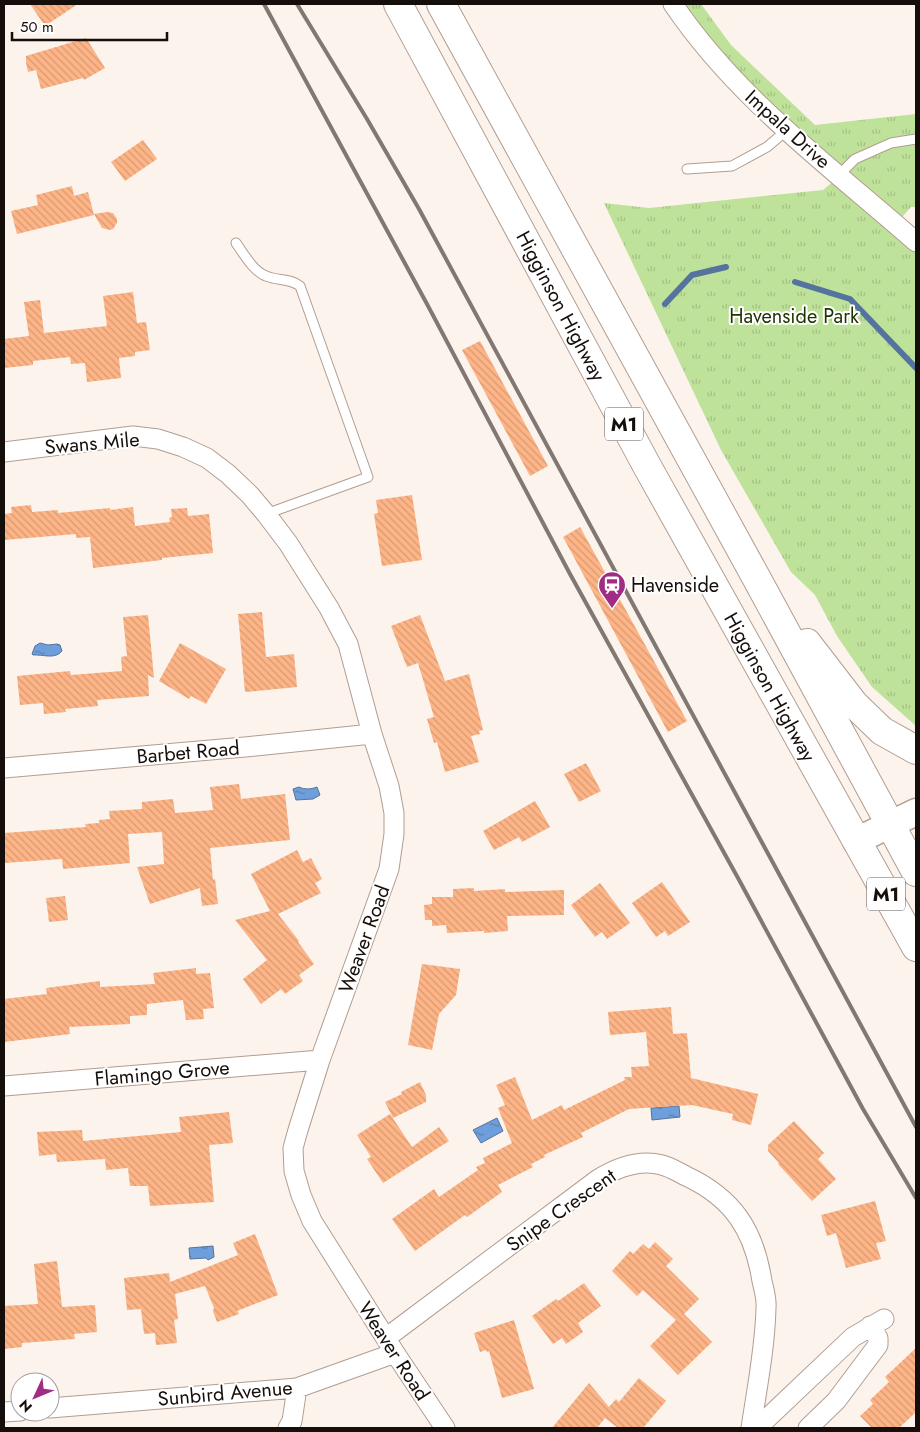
<svg xmlns="http://www.w3.org/2000/svg" width="920" height="1432" font-family="Jost,sans-serif">
<style>
.grass{fill:url(#grass-tufts)}
.water{fill:url(#water-ripples);stroke:#54749d}
.lines{fill:none;stroke-linecap:round;stroke-linejoin:round}
.stream{stroke:#54749d;stroke-width:6}
.building{fill:url(#building-back-hatch)}
.lane-casing{stroke:#b29d90;stroke-width:11}
.street-casing{stroke:#b29d90;stroke-width:21}
.secondary-casing{stroke:#b29d90;stroke-width:29}
.highway-casing{stroke:#b29d90;stroke-width:30}
.lane{stroke:#fff;stroke-width:9}
.street{stroke:#fff;stroke-width:19}
.secondary{stroke:#fff;stroke-width:26}
.highway{stroke:#fff;stroke-width:28}
.rail{stroke:#817873;stroke-width:4}
.labels{text-anchor:middle;stroke-width:4;stroke-linejoin:round;paint-order:stroke}
.shield{fill:#fff;stroke:#5c5654;stroke-width:1}
.shield-label{font-size:19px;font-weight:bold;fill:#160e0a}
.street-label{font-size:20px;fill:#160e0a;stroke:#fff}
.park-label{font-size:20px;fill:#1f3300;stroke:#fff}
.poi-label{font-size:20px;fill:#160e0a;stroke:#fff;text-anchor:start}
</style>
<defs>
<pattern id="grass-tufts" width="24" height="20" patternUnits="userSpaceOnUse" patternTransform="scale(1.25)"><rect width="24" height="20" fill="#bfe29b"/><path d="M3 7l-1-3M5 7V3M7 7l1-3M15 17l-1-3M17 17v-4M19 17l1-3" fill="none" stroke="#a3c184"/></pattern>
<pattern id="water-ripples" width="26" height="14" patternUnits="userSpaceOnUse" patternTransform="scale(1.25)"><rect width="26" height="14" fill="#6e9fdc"/><path d="M2 4q2-2 4 0t4 0M15 11q2-2 4 0t4 0" fill="none" stroke="#5980b1"/></pattern>
<pattern id="building-back-hatch" width="6" height="6" patternUnits="userSpaceOnUse" patternTransform="scale(1.25)"><rect width="6" height="6" fill="#fdb486"/><path d="M-1 5l2 2M0 0l6 6M5-1l2 2" fill="none" stroke="#d89a72"/></pattern>
</defs>
<rect width="100%" height="100%" fill="#fcf3ed"/>
<!-- grass -->
<path class="grass" d="M 673,4 L 701,4 L 731,45 L 815,125 L 916,114 L 916,207 L 911,207 L 896,224 L 916,241 L 916,726 L 872,687 L 837,636 L 815,595 L 791,572 L 721,450 L 604,203 L 649,208 L 823,190 L 841,175 Z"/>
<!-- water -->
<path class="water" d="M 40,643 L 48,645 L 57,644 L 60,645 L 62,651 C 55,660 42,654 33,655 L 32,654 L 35,646 Z
M 299,787 C 305,790 312,789 317,787 L 320,795 L 313,799 L 296,800 L 293,789 Z
M 679,1106 L 680,1117 L 652,1120 L 651,1108 Z
M 497,1118 L 503,1131 L 481,1143 L 473,1130 Z
M 213,1246 L 214,1257 L 208,1260 L 206,1258 L 190,1259 L 189,1248 Z"/>
<g class="lines">
<!-- stream -->
<path class="stream" d="M 795,282 L 850,299 L 916,368
M 665,304 L 692,275 L 726,267"/>
</g>
<!-- building -->
<path class="building" d="M 30,4 L 78,4 L 45,26 Z
M 86,38 L 105,68 L 84,80 L 83,78 L 41,89 L 36,70 L 28,72 L 26,63 L 26,56 Z
M 143,140 L 157,159 L 125,181 L 111,162 Z
M 72,186 L 74,196 L 88,192 L 94,215 L 17,234 L 11,211 L 38,205 L 36,195 Z
M 107,212 L 113,213 L 117,219 L 117,223 L 113,229 L 110,230 L 102,228 L 94,214 Z
M 133,292 L 137,323 L 146,322 L 150,350 L 135,352 L 135,356 L 119,358 L 121,378 L 87,382 L 85,363 L 71,364 L 70,357 L 33,361 L 33,365 L 4,368 L 4,339 L 29,336 L 24,302 L 40,300 L 44,333 L 107,326 L 103,296 Z
M 480,341 L 548,466 L 530,476 L 462,350 Z
M 412,495 L 422,560 L 382,566 L 374,514 L 378,513 L 376,500 Z
M 31,505 L 32,512 L 58,510 L 58,513 L 110,508 L 110,510 L 133,507 L 135,526 L 170,522 L 169,518 L 172,517 L 171,509 L 187,508 L 188,516 L 209,514 L 213,553 L 162,558 L 162,560 L 93,568 L 90,537 L 76,538 L 76,534 L 4,540 L 4,514 L 12,513 L 11,507 Z
M 580,527 L 687,721 L 668,732 L 563,537 Z
M 262,612 L 266,657 L 294,654 L 297,687 L 245,692 L 238,614 Z
M 148,615 L 154,678 L 148,675 L 149,696 L 97,700 L 98,706 L 65,709 L 66,712 L 44,714 L 43,703 L 20,705 L 17,676 L 70,671 L 71,675 L 122,671 L 121,657 L 127,656 L 123,617 Z
M 420,615 L 445,681 L 469,674 L 483,730 L 479,731 L 480,734 L 471,736 L 479,762 L 445,772 L 437,742 L 434,743 L 427,719 L 434,717 L 418,663 L 407,667 L 391,626 Z
M 180,643 L 226,669 L 206,704 L 191,696 L 189,699 L 159,681 Z
M 586,763 L 601,791 L 579,802 L 564,774 Z
M 239,784 L 241,799 L 285,794 L 290,840 L 210,848 L 213,880 L 215,879 L 218,904 L 202,906 L 200,888 L 150,904 L 137,867 L 164,864 L 162,832 L 128,834 L 130,863 L 63,869 L 62,859 L 4,863 L 4,833 L 86,827 L 85,824 L 99,823 L 99,820 L 110,819 L 109,811 L 142,809 L 142,802 L 173,799 L 175,813 L 213,810 L 210,787 Z
M 535,801 L 550,827 L 522,842 L 519,837 L 494,850 L 483,831 Z
M 297,850 L 303,862 L 311,858 L 322,879 L 315,883 L 321,893 L 278,914 L 299,941 L 298,942 L 314,964 L 299,975 L 303,981 L 285,994 L 281,989 L 261,1004 L 243,979 L 267,960 L 235,920 L 270,911 L 251,874 Z
M 662,882 L 690,922 L 668,936 L 665,931 L 656,937 L 632,903 Z
M 600,883 L 630,923 L 607,939 L 602,932 L 595,937 L 571,905 Z
M 474,888 L 474,891 L 505,889 L 505,892 L 564,890 L 564,915 L 507,916 L 508,931 L 484,933 L 484,931 L 447,933 L 446,925 L 432,926 L 432,920 L 425,920 L 424,905 L 432,904 L 432,897 L 453,897 L 453,889 Z
M 65,896 L 68,920 L 49,922 L 46,898 Z
M 422,964 L 460,969 L 456,995 L 439,1014 L 432,1050 L 408,1045 Z
M 196,968 L 196,974 L 210,973 L 214,1008 L 203,1009 L 204,1019 L 186,1020 L 183,1000 L 147,1004 L 147,1015 L 130,1016 L 130,1024 L 69,1027 L 70,1034 L 4,1042 L 4,999 L 47,994 L 46,988 L 100,981 L 100,987 L 155,984 L 153,973 Z
M 671,1007 L 673,1034 L 687,1033 L 691,1078 L 758,1094 L 751,1125 L 732,1120 L 733,1114 L 692,1105 L 629,1109 L 581,1133 L 583,1137 L 544,1155 L 545,1157 L 531,1164 L 533,1167 L 498,1185 L 502,1192 L 467,1217 L 465,1215 L 415,1251 L 392,1219 L 434,1189 L 439,1197 L 478,1170 L 476,1167 L 485,1163 L 483,1158 L 512,1143 L 498,1108 L 505,1105 L 496,1085 L 515,1077 L 532,1120 L 562,1105 L 564,1110 L 625,1080 L 624,1077 L 632,1077 L 631,1067 L 649,1066 L 646,1032 L 610,1035 L 608,1012 Z
M 420,1082 L 426,1095 L 426,1102 L 393,1118 L 385,1102 L 402,1094 L 401,1092 Z
M 229,1112 L 233,1143 L 209,1145 L 214,1202 L 150,1206 L 148,1186 L 130,1186 L 128,1168 L 106,1170 L 105,1159 L 57,1162 L 56,1154 L 39,1156 L 37,1132 L 82,1130 L 83,1141 L 181,1132 L 179,1117 Z
M 390,1114 L 412,1147 L 439,1127 L 449,1141 L 383,1183 L 367,1159 L 371,1157 L 357,1135 Z
M 794,1121 L 824,1153 L 818,1159 L 836,1179 L 812,1201 L 778,1164 L 779,1163 L 768,1151 L 768,1145 Z
M 875,1201 L 886,1241 L 876,1243 L 881,1259 L 846,1268 L 836,1233 L 827,1236 L 821,1215 Z
M 255,1234 L 278,1295 L 237,1311 L 239,1314 L 217,1322 L 213,1311 L 214,1308 L 205,1286 L 175,1294 L 178,1319 L 174,1320 L 177,1343 L 156,1345 L 155,1333 L 144,1334 L 141,1309 L 127,1310 L 124,1278 L 169,1273 L 170,1282 L 238,1255 L 233,1243 Z
M 655,1242 L 673,1259 L 666,1266 L 699,1299 L 684,1314 L 712,1342 L 678,1375 L 650,1346 L 676,1320 L 643,1290 L 637,1296 L 612,1271 L 630,1251 L 633,1254 L 643,1244 L 649,1249 Z
M 57,1261 L 62,1307 L 95,1305 L 97,1332 L 74,1334 L 75,1339 L 22,1343 L 22,1347 L 4,1349 L 4,1306 L 38,1304 L 34,1264 Z
M 584,1283 L 601,1306 L 578,1323 L 583,1332 L 566,1344 L 562,1338 L 553,1344 L 532,1316 L 556,1299 L 558,1301 Z
M 514,1320 L 534,1389 L 502,1398 L 489,1351 L 487,1352 L 486,1350 L 480,1352 L 474,1333 Z
M 916,1348 L 916,1412 L 899,1428 L 872,1428 L 860,1416 L 873,1404 L 870,1400 L 889,1382 L 885,1377 Z
M 639,1378 L 666,1401 L 643,1428 L 618,1428 L 605,1418 L 597,1428 L 552,1428 L 589,1383 L 609,1407 L 616,1399 L 619,1402 Z"/>
<g class="lines">
<!-- lane casing -->
<g class="lane-casing">
<path id="lane" d="M 687,169 L 732,166 L 767,147 L 787,130
M 839,175 L 855,159 L 891,143 L 916,139
M 236,243 C 244,254 253,271 266,276 C 278,281 290,278 300,286 L 368,477 L 266,514"/>
</g>
<!-- street casing -->
<g class="street-casing">
<path id="street" d="M 673,4 C 737,99 831,167 916,242
M 4,452 L 133,436 L 158,439 L 183,447 L 207,458 L 228,474 L 250,495 L 266,514 L 288,543 L 329,608 L 348,644 L 372,734 L 389,786 L 394,813 L 394,834 L 389,869 L 320,1060 L 298,1130 L 293,1148 L 294,1171 L 301,1195 L 312,1221 L 395,1353 L 445,1428
M 4,768 L 245,747 L 372,734
M 4,1086 L 320,1060
M 386,1338 L 597,1180 C 616,1168 639,1159 662,1165 C 670,1167 678,1172 686,1176 C 733,1198 754,1230 762,1281 C 764,1290 767,1299 766,1308 C 765,1348 757,1388 751,1428
M 50,1408 L 297,1388 L 395,1353
M 4,1412 L 20,1411
M 288,1428 L 292,1421 L 297,1388
M 757,1428 L 853,1337 L 884,1319
M 808,1428 L 836,1401 L 878,1345 L 878,1338 L 870,1326"/>
</g>
<!-- secondary casing -->
<g class="secondary-casing">
<path id="secondary" d="M 856,841 L 916,812"/>
</g>
<!-- highway casing -->
<g class="highway-casing">
<path id="highway" d="M 398,4 L 647,466 L 916,947
M 441,4 L 757,579 L 916,872
M 807,643 L 854,704 L 882,731 L 916,750"/>
</g>
<!-- lane -->
<use href="#lane" class="lane"/>
<!-- street -->
<use href="#street" class="street"/>
<!-- secondary -->
<use href="#secondary" class="secondary"/>
<!-- highway -->
<use href="#highway" class="highway"/>
<!-- rail -->
<path class="rail" d="M 264,4 L 427,304 L 570,574 L 738,878 L 863,1109 L 916,1198
M 297,4 L 367,119 L 419,209 L 916,1127"/>
</g>
<!-- icons -->
<defs>
<g id="station-pin" transform="scale(1.4375)"><path d="M0 17L-7.5 6A9.5 9.5 0 1 1 7.5 6Z" fill="#a12c85" stroke="#fff"/><path d="M-3-6H3Q5-6 5-4V2Q5 4 3 4L4.5 6H3L1.5 4h-3L-3 6H-4.5L-3 4Q-5 4-5 2V-4Q-5-6-3-6ZM-3.5-4v3h7v-3ZM-3.5 1v1.5H-2V1ZM2 1v1.5H3.5V1Z" fill="#fff"/></g>
</defs>
<g fill-rule="evenodd">
<use href="#station-pin" x="612" y="585"/>
</g>
<g class="labels">
<!-- shield labels -->
<g class="shield">
<rect x="605" y="407.5" width="38" height="33" rx="4"/>
<rect x="867" y="877.5" width="38" height="33" rx="4"/>
</g>
<g class="shield-label">
<text x="624" y="431">M1</text>
<text x="886" y="901">M1</text>
</g>
<!-- street labels -->
<g class="street-label">
<text transform="translate(788 129) rotate(42)" y="7">Impala Drive</text>
<text transform="translate(561 306) rotate(62)" y="7">Higginson Highway</text>
<text transform="translate(92 443) rotate(-5)" y="7">Swans Mile</text>
<text transform="translate(770 687) rotate(61)" y="7">Higginson Highway</text>
<text transform="translate(188 752) rotate(-5)" y="7">Barbet Road</text>
<text transform="translate(364 939) rotate(-70)" y="7">Weaver Road</text>
<text transform="translate(162 1073) rotate(-5)" y="7">Flamingo Grove</text>
<text transform="translate(561 1210) rotate(-35)" y="7">Snipe Crescent</text>
<text transform="translate(394 1351) rotate(57)" y="7">Weaver Road</text>
<text transform="translate(225 1393) rotate(-5)" y="7">Sunbird Avenue</text>
</g>
<!-- park labels -->
<g class="park-label">
<text x="794" y="323">Havenside Park</text>
</g>
<!-- poi labels -->
<g class="poi-label">
<text x="631" y="592">Havenside</text>
</g>
</g>
<!-- border -->
<rect width="920" height="1432" fill="none" stroke="#160e0a" stroke-width="10"/>
<!-- north arrow -->
<g transform="translate(35 1397) rotate(226)"><circle r="24" fill="#ffffff" stroke="#a29f9d"/>
<path d="M0-4L9 19L0 12L-9 19Z" fill="#a12c85"/>
<text y="-8" font-size="14" font-weight="bold" text-anchor="middle" fill="#160e0a">N</text>
</g>
<!-- scale -->
<path d="M12 32v8h155v-8" fill="none" stroke="#160e0a" stroke-width="2.5"/>
<text x="20" y="32" font-size="15" fill="#160e0a" stroke="#ffffff" stroke-width="4" paint-order="stroke">50 m</text>
</svg>
